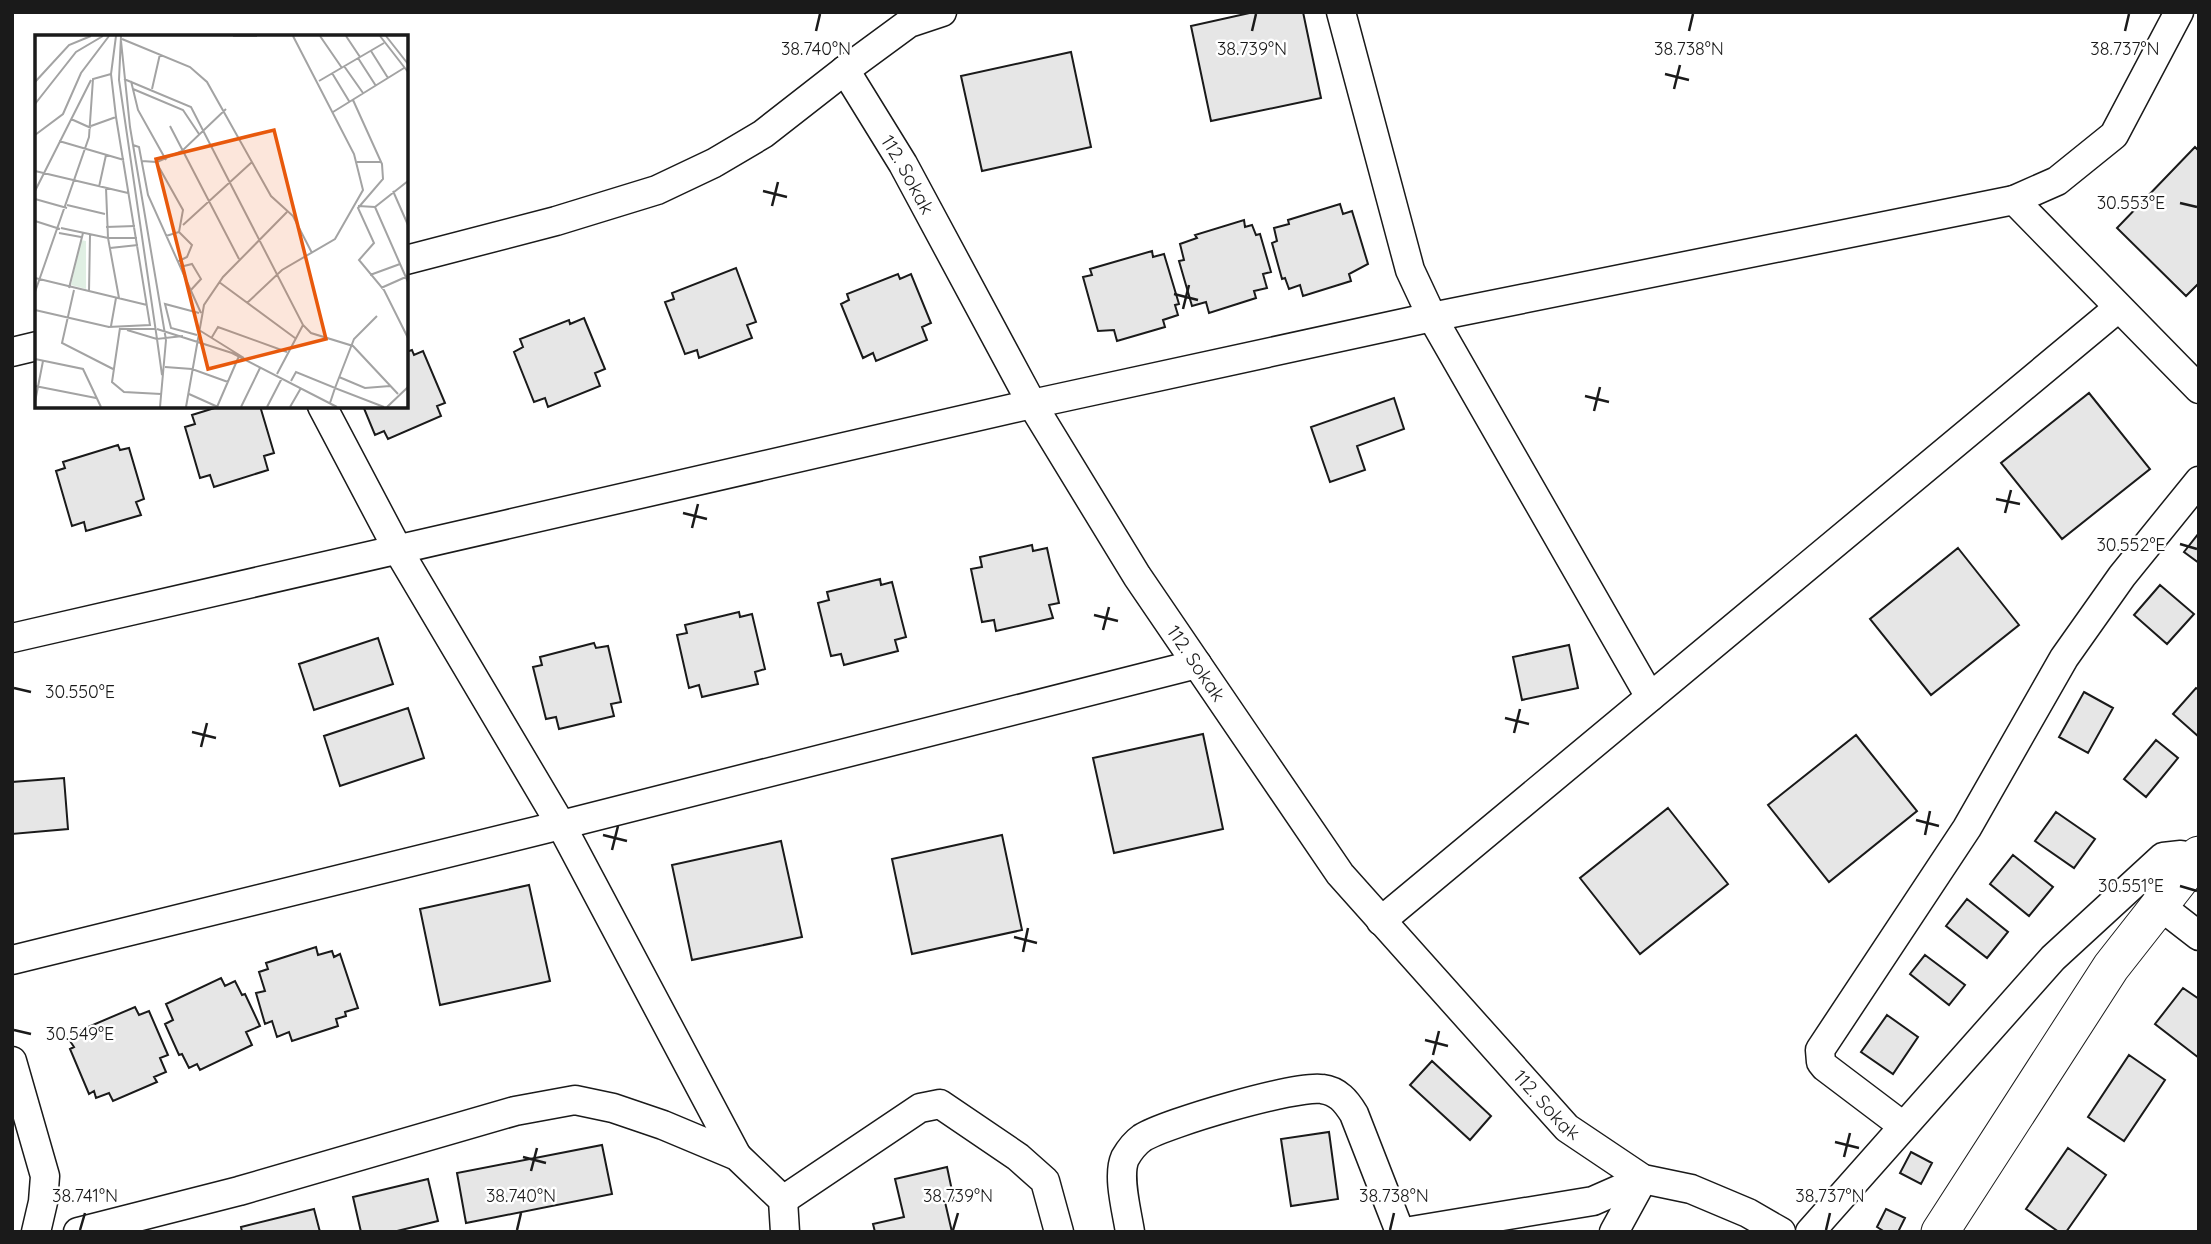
<svg xmlns="http://www.w3.org/2000/svg" width="2211" height="1244" font-family="Quicksand,sans-serif">
<style>
.building{fill:#e6e6e6;stroke:#1a1a1a;stroke-width:2}
.lines{fill:none;stroke-linecap:round;stroke-linejoin:round}
.minor-casing{stroke:#1a1a1a;stroke-width:31}
.major-casing{stroke:#1a1a1a;stroke-width:39}
.minor{stroke:#fff;stroke-width:28}
.major{stroke:#fff;stroke-width:37}
.ticks{fill:none;stroke:#1a1a1a;stroke-width:2.5}
.labels{text-anchor:middle;stroke-width:5;stroke-linejoin:round;paint-order:stroke}
.street-label{font-size:19px;fill:#1a1a1a;stroke:#fff}
.inset-road{fill:none;stroke:#a3a3a3;stroke-width:2}
.view{fill:#e8590c;fill-opacity:0.15;stroke:#e8590c;stroke-width:3.5}
.inset-edge{fill:none;stroke:#1a1a1a;stroke-width:3.5}
.ticks-label{font-size:18px;text-anchor:middle;fill:#1a1a1a;stroke:#fff;stroke-width:5;stroke-linejoin:round;paint-order:stroke}
</style>
<rect width="100%" height="100%" fill="#fff"/>
<!-- building -->
<path class="building" d="M 1254,12 L 1303,12 L 1321,98 L 1211,121 L 1191,26 Z
M 1071,52 L 1091,147 L 982,171 L 961,76 Z
M 2195,147 L 2199,151 L 2199,283 L 2186,296 L 2117,228 Z
M 1340,204 L 1343,214 L 1352,211 L 1368,264 L 1349,274 L 1351,281 L 1303,296 L 1300,285 L 1289,289 L 1285,278 L 1282,279 L 1272,243 L 1277,241 L 1274,228 L 1289,224 L 1288,220 Z
M 1244,220 L 1245,227 L 1252,225 L 1256,235 L 1260,234 L 1271,272 L 1263,274 L 1267,288 L 1254,291 L 1256,298 L 1209,313 L 1206,302 L 1192,306 L 1179,261 L 1184,260 L 1180,244 L 1197,238 L 1195,235 Z
M 1152,251 L 1153,257 L 1164,254 L 1179,304 L 1175,305 L 1178,315 L 1163,320 L 1165,327 L 1117,341 L 1114,330 L 1098,331 L 1083,277 L 1092,275 L 1090,269 Z
M 736,268 L 756,322 L 747,325 L 752,338 L 699,358 L 697,350 L 685,354 L 665,302 L 674,299 L 672,293 Z
M 898,274 L 900,279 L 911,274 L 931,323 L 922,327 L 927,340 L 876,361 L 873,353 L 863,358 L 841,304 L 849,300 L 847,294 Z
M 584,318 L 605,369 L 595,373 L 600,386 L 548,407 L 545,398 L 534,402 L 514,352 L 523,347 L 520,339 L 569,320 L 570,324 Z
M 412,350 L 414,355 L 423,351 L 445,403 L 437,406 L 441,416 L 388,439 L 384,431 L 375,435 L 363,406 L 406,406 L 406,352 Z
M 2089,393 L 2150,469 L 2062,539 L 2001,463 Z
M 1394,398 L 1404,429 L 1357,446 L 1365,470 L 1330,482 L 1311,427 Z
M 221,406 L 260,406 L 274,453 L 264,456 L 268,470 L 214,487 L 210,475 L 200,478 L 185,427 L 195,424 L 192,415 Z
M 118,445 L 120,450 L 129,448 L 144,499 L 136,502 L 141,515 L 86,531 L 84,522 L 72,526 L 56,471 L 65,468 L 63,462 Z
M 2199,533 L 2199,563 L 2184,552 Z
M 1032,545 L 1033,551 L 1047,548 L 1059,603 L 1049,605 L 1053,618 L 996,631 L 994,620 L 982,622 L 971,569 L 982,567 L 980,557 Z
M 1958,548 L 2019,625 L 1931,695 L 1870,619 Z
M 880,579 L 881,585 L 892,582 L 906,637 L 895,640 L 898,651 L 844,665 L 841,654 L 831,656 L 818,603 L 829,600 L 827,592 Z
M 2160,585 L 2194,614 L 2167,644 L 2134,615 Z
M 739,612 L 740,617 L 752,614 L 765,669 L 755,672 L 758,684 L 702,697 L 699,685 L 689,688 L 677,635 L 687,633 L 685,625 Z
M 378,638 L 393,684 L 314,710 L 299,664 Z
M 594,643 L 596,648 L 608,646 L 621,702 L 611,704 L 614,716 L 559,729 L 556,717 L 546,719 L 533,667 L 542,665 L 540,657 Z
M 1569,645 L 1578,688 L 1522,700 L 1513,657 Z
M 2196,688 L 2199,690 L 2199,737 L 2173,714 Z
M 2084,692 L 2113,708 L 2088,753 L 2059,737 Z
M 408,708 L 424,758 L 340,786 L 324,736 Z
M 1203,734 L 1223,829 L 1114,853 L 1093,758 Z
M 1856,735 L 1917,811 L 1829,882 L 1768,805 Z
M 2156,740 L 2178,758 L 2146,797 L 2124,779 Z
M 64,778 L 68,829 L 12,834 L 12,782 Z
M 1668,808 L 1728,884 L 1640,954 L 1580,878 Z
M 2056,812 L 2095,839 L 2074,868 L 2035,841 Z
M 1002,835 L 1022,930 L 912,954 L 892,859 Z
M 781,841 L 802,937 L 692,960 L 672,865 Z
M 2013,855 L 2053,887 L 2029,916 L 1990,884 Z
M 529,885 L 550,981 L 440,1005 L 420,909 Z
M 1967,899 L 2008,932 L 1987,958 L 1946,926 Z
M 316,947 L 318,955 L 332,951 L 334,957 L 340,954 L 358,1008 L 345,1012 L 346,1016 L 336,1019 L 338,1026 L 292,1041 L 289,1032 L 277,1037 L 272,1021 L 265,1024 L 256,993 L 265,991 L 259,972 L 268,969 L 266,963 Z
M 1925,955 L 1965,985 L 1949,1005 L 1910,974 Z
M 221,978 L 225,986 L 235,981 L 242,995 L 245,994 L 260,1026 L 246,1032 L 252,1045 L 200,1070 L 197,1064 L 189,1068 L 182,1054 L 179,1055 L 165,1024 L 173,1020 L 166,1004 Z
M 2183,988 L 2199,999 L 2199,1058 L 2155,1024 Z
M 135,1007 L 139,1015 L 149,1011 L 168,1055 L 160,1058 L 166,1072 L 154,1077 L 157,1082 L 113,1101 L 109,1093 L 96,1098 L 94,1091 L 89,1094 L 70,1049 L 74,1047 L 70,1041 L 83,1035 L 81,1030 Z
M 1887,1015 L 1918,1037 L 1893,1074 L 1861,1052 Z
M 2129,1055 L 2165,1080 L 2124,1141 L 2088,1117 Z
M 1432,1061 L 1491,1116 L 1470,1140 L 1410,1085 Z
M 1329,1132 L 1338,1199 L 1291,1206 L 1281,1139 Z
M 602,1145 L 612,1194 L 466,1223 L 457,1173 Z
M 2068,1148 L 2106,1175 L 2066,1232 L 2059,1232 L 2026,1209 Z
M 1911,1152 L 1932,1163 L 1921,1184 L 1900,1173 Z
M 947,1167 L 954,1200 L 945,1202 L 952,1232 L 875,1232 L 873,1224 L 904,1217 L 895,1179 Z
M 428,1179 L 438,1221 L 393,1232 L 361,1232 L 353,1197 Z
M 314,1209 L 320,1232 L 242,1232 L 241,1227 Z
M 1886,1209 L 1905,1218 L 1898,1232 L 1885,1232 L 1877,1227 Z"/>
<g class="lines">
<!-- minor casing -->
<g class="minor-casing">
<g id="minor">
<path d="M 1341,12 L 1410,270 L 1432,317 L 1650,697"/>
<path id="s1" d="M 845,70 L 903,164 L 1032,404 L 1137,576 L 1340,874 L 1567,1128 L 1643,1179 L 1691,1189 L 1748,1213 L 1781,1232"/>
<path d="M 2014,200 L 2199,389"/>
<path d="M 406,260 L 556,221 L 657,190 L 714,163 L 763,134 L 845,70 L 909,23 L 942,12"/>
<path d="M 12,352 L 37,346"/>
<path d="M 322,406 L 398,550 L 561,825 L 737,1156"/>
<path d="M 12,638 L 1032,404 L 1432,317 L 2014,200 L 2057,181 L 2114,135 L 2179,12"/>
<path d="M 2159,905 L 2199,936"/>
<path d="M 1381,921 L 2118,308"/>
<path d="M 12,960 L 561,825 L 1197,664"/>
<path d="M 12,1061 L 45,1176 L 43,1202 L 36,1232"/>
<path d="M 1903,1126 L 1825,1067 L 1821,1062 L 1820,1050 L 1967,828 L 2064,658 L 2122,576 L 2199,481"/>
<path d="M 783,1200 L 920,1108 L 940,1104 L 1018,1157 L 1045,1181 L 1059,1232"/>
<path d="M 78,1232 L 239,1191 L 515,1111 L 575,1100 L 613,1108 L 663,1125 L 737,1156 L 783,1200 L 785,1232"/>
<path d="M 1130,1232 C 1127,1212 1117,1176 1125,1158 C 1129,1151 1135,1143 1142,1138 C 1166,1123 1296,1085 1322,1089 C 1338,1091 1346,1101 1354,1114 L 1400,1232"/>
<path d="M 1405,1232 L 1593,1201 L 1643,1179"/>
<path d="M 1614,1232 L 1643,1179"/>
<path d="M 1810,1232 L 2053,958 L 2163,857 L 2181,855 L 2195,859"/>
</g>
</g>
<!-- major casing -->
<g class="major-casing">
<path id="major" d="M 1940,1232 L 2111,967 L 2199,855"/>
</g>
<!-- minor -->
<use href="#minor" class="minor"/>
<!-- major -->
<use href="#major" class="major"/>
</g>
<!-- ticks -->
<path class="ticks" d="M 816,31 L 820,14M 1252,31 L 1256,14M 1689,31 L 1693,14M 2125,31 L 2129,14M 1665,74 L 1689,80M 1674,89 L 1680,65M 763,191 L 787,197M 2180,203 L 2197,207M 772,206 L 778,182M 1174,294 L 1198,300M 1183,309 L 1189,285M 1585,396 L 1609,402M 1594,411 L 1600,387M 1996,499 L 2020,504M 683,513 L 707,519M 2005,513 L 2011,490M 692,528 L 698,504M 2180,544 L 2197,549M 1094,615 L 1118,621M 1103,630 L 1109,607M 14,688 L 31,692M 1505,718 L 1529,724M 192,732 L 216,738M 1514,733 L 1520,709M 201,747 L 207,723M 1916,820 L 1939,826M 603,835 L 627,841M 1925,835 L 1930,811M 612,850 L 618,826M 2180,886 L 2197,891M 1014,937 L 1037,943M 1023,952 L 1028,928M 14,1030 L 31,1034M 1425,1040 L 1448,1046M 1433,1055 L 1439,1031M 1835,1142 L 1859,1148M 523,1157 L 546,1163M 1844,1157 L 1850,1133M 531,1171 L 537,1148M 80,1230 L 85,1213M 517,1230 L 521,1213M 953,1230 L 958,1213M 1390,1230 L 1394,1213M 1826,1230 L 1830,1213"/>
<g class="labels">
<!-- street labels -->
<g class="street-label">
<text dy="7" stroke="none"><textPath href="#s1" startOffset="122">112. Sokak</textPath></text>
<text dy="7" stroke="none"><textPath href="#s1" startOffset="690">112. Sokak</textPath></text>
<text dy="7" stroke="none"><textPath href="#s1" startOffset="1255">112. Sokak</textPath></text>
</g>
</g>
<!-- overview -->
<g transform="translate(35 35)">
<rect width="373" height="373" fill="#fff"/>
<path d="M 46,205 L 51,206 L 51,254 L 36,250 Z" fill="#e0efe3"/>
<path class="inset-road" d="M 86,1 L 84,45 L 122,304 L 148,301M 198,1 L 222,1M 285,1 L 307,33M 311,1 L 325,22M 345,1 L 373,37M 351,1 L 373,29M 87,4 L 155,32 L 172,47 L 236,161 L 258,181 L 277,218M 86,6 L 95,92 L 131,305M 336,16 L 353,43M 323,23 L 341,51M 309,31 L 328,58M 297,38 L 314,66M 89,44 L 156,72 L 268,290 L 276,298 L 318,311 L 363,359M 96,46 L 103,75 L 131,125M 284,46 L 349,8M 0,47 L 34,10 L 56,1M 98,54 L 148,75 L 164,99M 117,54 L 125,19M 318,65 L 347,129 L 348,144 L 323,173 L 339,208 L 324,225 L 349,255 L 373,303M 0,69 L 41,17 L 68,1M 298,77 L 369,33M 36,84 L 56,93M 56,91 L 81,82M 135,91 L 204,224M 0,100 L 28,79 L 46,38 L 74,1M 24,106 L 89,125M 98,110 L 104,112 L 113,160 L 166,278M 107,126 L 121,127 L 148,175 L 144,197 L 131,201M 122,127 L 147,116 L 191,74M 322,127 L 346,127M 0,136 L 93,158M 64,152 L 71,120M 71,153 L 73,203 L 84,263M 0,156 L 56,45M 358,156 L 373,190M 0,164 L 32,173M 32,170 L 70,179M 323,171 L 340,172 L 373,146M 340,172 L 373,247M 0,186 L 25,194M 148,190 L 217,127M 71,192 L 100,191M 26,193 L 73,203 L 102,203M 24,198 L 46,202M 75,213 L 103,210M 142,227 L 152,222 L 157,210 L 144,197M 145,232 L 157,229 L 166,244 L 155,256M 335,240 L 365,229M 0,243 L 112,270M 184,247 L 260,303M 34,253 L 48,198M 346,253 L 373,241M 39,255 L 27,308 L 78,334M 0,257 L 54,102 L 58,44 L 76,39M 54,257 L 55,200M 212,268 L 247,235 L 300,204 L 328,155 L 319,119 L 258,1M 0,275 L 74,292M 76,291 L 81,263M 73,292 L 115,290 L 81,82 L 76,39 L 81,1M 85,293 L 77,347 L 89,357 L 126,359M 85,294 L 120,294M 122,294 L 197,318 L 302,372M 92,295 L 122,304 L 127,340M 164,295 L 209,323M 162,300 L 136,293 L 130,269 L 164,278M 177,302 L 183,292 L 252,317M 0,324 L 48,334 L 66,372M 130,332 L 157,334 L 193,347M 242,339 L 268,290M 304,342 L 330,353 L 355,351M 256,346 L 261,337 L 300,353 L 319,304 L 342,281M 0,351 L 61,363M 154,359 L 183,372M 0,367 L 8,326M 295,368 L 300,353 L 349,372M 125,372 L 131,305M 151,372 L 169,270 L 188,242 L 252,177M 182,372 L 204,321M 206,372 L 225,333M 232,372 L 247,343M 255,372 L 266,353M 352,372 L 373,352"/>
<path class="view" d="M 239,95 L 291,304 L 173,334 L 121,124 Z"/>
<rect width="373" height="373" class="inset-edge"/>
</g>
<g class="ticks-label">
<text x="816" y="55">38.740°N</text>
<text x="1252" y="55">38.739°N</text>
<text x="1689" y="55">38.738°N</text>
<text x="2125" y="55">38.737°N</text>
<text x="2131" y="209">30.553°E</text>
<text x="2131" y="551">30.552°E</text>
<text x="80" y="698">30.550°E</text>
<text x="2131" y="892">30.551°E</text>
<text x="80" y="1040">30.549°E</text>
<text x="85" y="1202">38.741°N</text>
<text x="521" y="1202">38.740°N</text>
<text x="958" y="1202">38.739°N</text>
<text x="1394" y="1202">38.738°N</text>
<text x="1830" y="1202">38.737°N</text>
</g>
<!-- border -->
<rect width="2211" height="1244" fill="none" stroke="#1a1a1a" stroke-width="28"/>
</svg>
